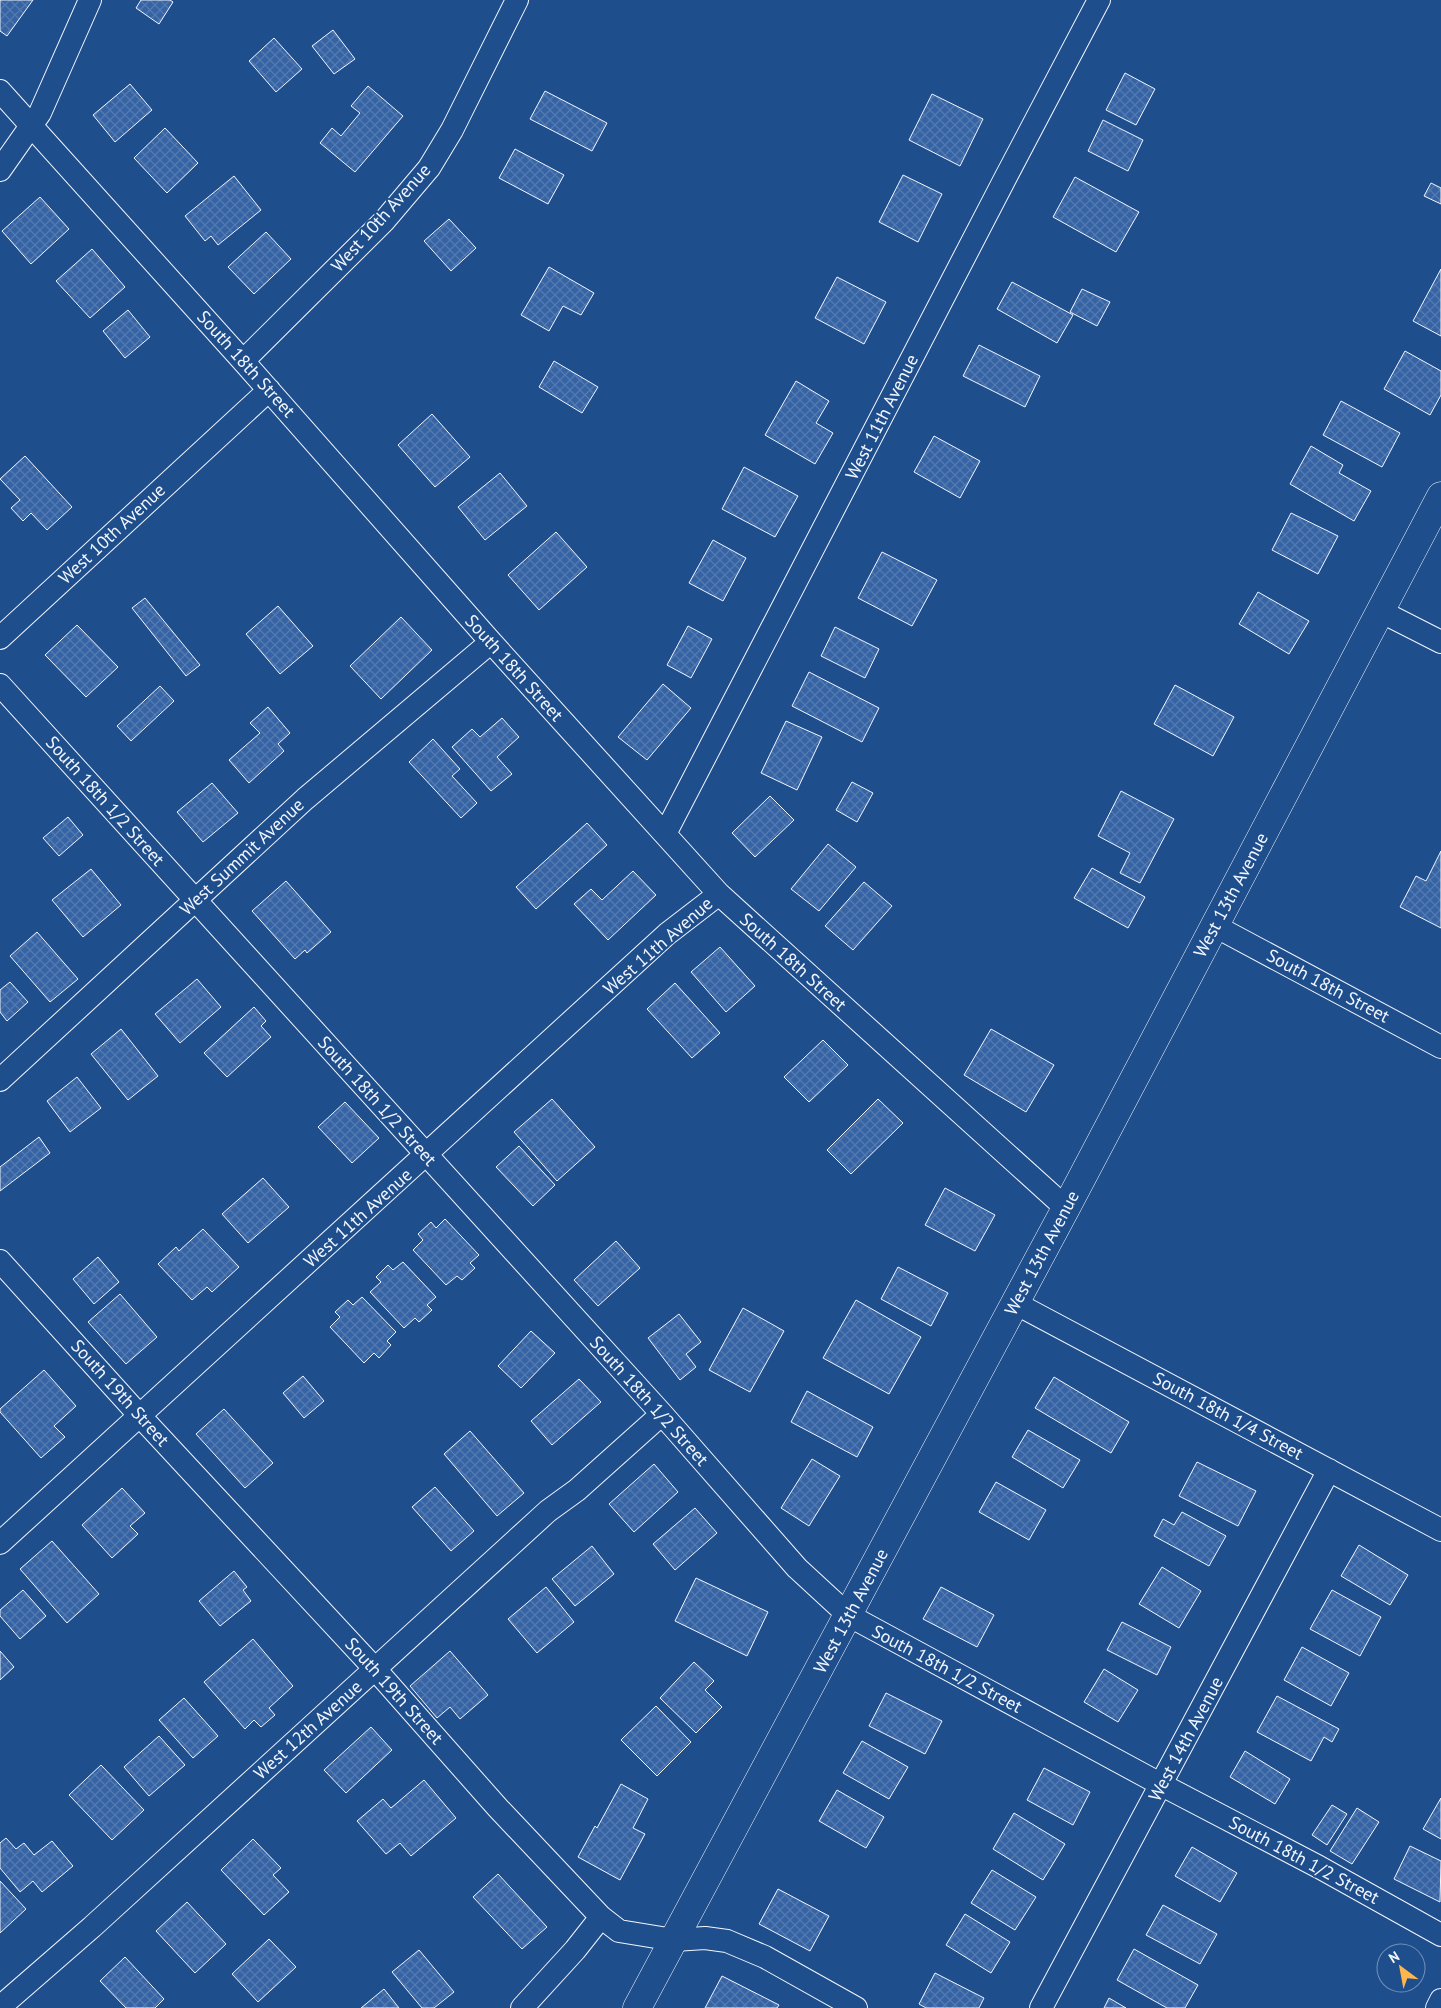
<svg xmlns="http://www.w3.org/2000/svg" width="1441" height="2008" font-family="'PT Sans',sans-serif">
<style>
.building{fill:url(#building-cross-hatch);stroke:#f2f6ff}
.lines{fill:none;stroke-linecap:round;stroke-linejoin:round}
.street-casing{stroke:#f2f6ff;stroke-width:24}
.secondary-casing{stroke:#f2f6ff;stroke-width:29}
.street{stroke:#1f4e8c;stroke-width:22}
.secondary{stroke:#1f4e8c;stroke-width:28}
.labels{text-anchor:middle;stroke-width:4;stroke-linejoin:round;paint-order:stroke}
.street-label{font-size:18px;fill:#f2f6ff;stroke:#1f4e8c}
</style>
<defs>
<pattern id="building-cross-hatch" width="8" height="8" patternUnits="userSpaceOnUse" patternTransform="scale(1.25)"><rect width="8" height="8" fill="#3563a3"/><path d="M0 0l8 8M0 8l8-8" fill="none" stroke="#537ab1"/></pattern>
</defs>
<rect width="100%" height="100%" fill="#1f4e8c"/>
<!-- building -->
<path class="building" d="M 0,0 L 33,0 L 7,36 L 0,31 Z
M 141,0 L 170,0 L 173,2 L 159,24 L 136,8 Z
M 333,30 L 355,59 L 334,74 L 312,46 Z
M 274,38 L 302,69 L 276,92 L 249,61 Z
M 1125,73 L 1155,89 L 1136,125 L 1106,110 Z
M 130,84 L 152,110 L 115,142 L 93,115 Z
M 368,86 L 403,116 L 355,172 L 320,143 L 332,128 L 341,136 L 360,113 L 351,106 Z
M 545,91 L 607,123 L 592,151 L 530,119 Z
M 932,94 L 983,119 L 960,166 L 909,140 Z
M 1103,120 L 1143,140 L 1128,171 L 1088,151 Z
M 165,128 L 198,163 L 167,193 L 134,158 Z
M 515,149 L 564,175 L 548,204 L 499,178 Z
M 903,175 L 942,194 L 918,242 L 879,222 Z
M 234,176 L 261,210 L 218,245 L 211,236 L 205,241 L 185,216 Z
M 1075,177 L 1139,212 L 1116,252 L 1053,217 Z
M 1431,183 L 1441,188 L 1441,204 L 1424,196 Z
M 40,197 L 69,229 L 31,264 L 2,231 Z
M 449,219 L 476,248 L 451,271 L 424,241 Z
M 266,232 L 291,259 L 254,294 L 228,267 Z
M 92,249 L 125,287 L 90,318 L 56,281 Z
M 549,267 L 594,293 L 581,315 L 563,306 L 549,331 L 521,315 Z
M 1441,269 L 1441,336 L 1413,321 Z
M 837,277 L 886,302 L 864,344 L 815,318 Z
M 1012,282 L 1073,315 L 1057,343 L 997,309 Z
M 1082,289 L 1110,302 L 1097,326 L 1070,312 Z
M 128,310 L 150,337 L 125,358 L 103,331 Z
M 979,345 L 1040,376 L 1025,407 L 963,376 Z
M 1405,351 L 1441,371 L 1441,395 L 1430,415 L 1384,389 Z
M 554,361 L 598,387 L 582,413 L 539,387 Z
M 796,381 L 829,401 L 816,423 L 833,433 L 815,464 L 765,435 Z
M 1341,401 L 1400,433 L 1382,467 L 1323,435 Z
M 432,414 L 470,457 L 435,487 L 398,445 Z
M 934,436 L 980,461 L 960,498 L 914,472 Z
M 1311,446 L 1343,465 L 1339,473 L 1371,491 L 1354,521 L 1290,484 Z
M 25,456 L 72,507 L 47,530 L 31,513 L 23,521 L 11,508 L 20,500 L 0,479 Z
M 744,467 L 798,496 L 775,537 L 722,509 Z
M 500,473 L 527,506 L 485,540 L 458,507 Z
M 1291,513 L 1338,536 L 1318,574 L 1272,550 Z
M 556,532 L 587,567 L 539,610 L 508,575 Z
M 713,540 L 746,558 L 723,601 L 689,583 Z
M 882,552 L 937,580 L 912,626 L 858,598 Z
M 1258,592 L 1309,621 L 1289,654 L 1239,624 Z
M 145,598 L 200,665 L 186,676 L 132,608 Z
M 278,606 L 313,646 L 280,674 L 246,634 Z
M 401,617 L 432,650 L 381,699 L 350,666 Z
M 77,625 L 118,667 L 86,697 L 45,655 Z
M 688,626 L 712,639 L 691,678 L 667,665 Z
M 835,627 L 879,649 L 865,678 L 821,656 Z
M 809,672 L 879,708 L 862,742 L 792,706 Z
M 663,684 L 691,708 L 647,760 L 618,737 Z
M 1175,685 L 1234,717 L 1213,756 L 1154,724 Z
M 160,686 L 174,701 L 131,741 L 117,726 Z
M 268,707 L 290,733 L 278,744 L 284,751 L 249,783 L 229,760 L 260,733 L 250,723 Z
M 502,718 L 519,737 L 497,757 L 512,774 L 491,791 L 452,747 L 472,729 L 480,737 Z
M 786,721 L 822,737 L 797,790 L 761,773 Z
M 433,739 L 460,769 L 452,776 L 477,803 L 461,818 L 409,762 Z
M 852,782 L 873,793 L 857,822 L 836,810 Z
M 212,783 L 238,813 L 203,842 L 177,812 Z
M 1121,791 L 1174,819 L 1140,883 L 1120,873 L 1130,853 L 1098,836 Z
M 770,796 L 794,820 L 755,857 L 732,833 Z
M 68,817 L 83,835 L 59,856 L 43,838 Z
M 587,823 L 607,845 L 536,909 L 516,887 Z
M 828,844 L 856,867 L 819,911 L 791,889 Z
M 1441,851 L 1441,928 L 1400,907 L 1416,876 L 1426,881 Z
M 1092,868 L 1145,897 L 1128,928 L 1074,898 Z
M 91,869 L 121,905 L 83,937 L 52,900 Z
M 633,871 L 656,895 L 608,940 L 574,904 L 591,889 L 602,900 Z
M 286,881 L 331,932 L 307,953 L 305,950 L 295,959 L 252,911 Z
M 864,882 L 892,906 L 853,950 L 825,926 Z
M 37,932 L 78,979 L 50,1002 L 10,956 Z
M 720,947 L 755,986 L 726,1012 L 691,972 Z
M 197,979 L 221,1007 L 180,1043 L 155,1014 Z
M 10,982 L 28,1002 L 7,1021 L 0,1012 L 0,990 Z
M 675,983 L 720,1033 L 692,1058 L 647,1009 Z
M 254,1007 L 266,1021 L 261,1026 L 271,1037 L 227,1077 L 204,1053 Z
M 121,1029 L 158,1076 L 128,1100 L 91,1054 Z
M 991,1029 L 1054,1065 L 1026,1112 L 964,1075 Z
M 823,1040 L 848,1065 L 809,1102 L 784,1077 Z
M 77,1077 L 101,1108 L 70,1132 L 47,1101 Z
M 552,1099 L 595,1147 L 557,1181 L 514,1132 Z
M 878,1099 L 903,1123 L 851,1174 L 827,1150 Z
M 345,1102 L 379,1138 L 352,1163 L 318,1127 Z
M 39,1137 L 50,1153 L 0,1191 L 0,1167 Z
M 519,1146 L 555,1185 L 533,1206 L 496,1167 Z
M 263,1178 L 289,1207 L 248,1243 L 222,1214 Z
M 945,1188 L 995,1215 L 975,1251 L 925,1225 Z
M 445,1219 L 479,1255 L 470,1263 L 475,1268 L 462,1280 L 457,1276 L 446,1285 L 413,1250 L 423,1240 L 418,1234 L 431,1222 L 436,1228 Z
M 203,1229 L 239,1267 L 212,1292 L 207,1287 L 192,1300 L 158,1264 L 176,1247 L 179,1251 Z
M 616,1241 L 640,1268 L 598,1306 L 574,1280 Z
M 98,1257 L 119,1282 L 94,1304 L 73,1279 Z
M 403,1262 L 436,1297 L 427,1305 L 432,1310 L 419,1322 L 415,1318 L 404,1328 L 370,1292 L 381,1282 L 376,1277 L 388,1265 L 393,1270 Z
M 898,1267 L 948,1293 L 931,1326 L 881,1299 Z
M 120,1294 L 157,1337 L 126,1364 L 88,1322 Z
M 362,1297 L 396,1332 L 387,1341 L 391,1345 L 379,1358 L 374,1353 L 364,1363 L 330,1327 L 340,1317 L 335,1312 L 348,1300 L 353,1305 Z
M 856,1300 L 921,1337 L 889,1394 L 823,1358 Z
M 743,1308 L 784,1331 L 750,1392 L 709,1370 Z
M 679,1314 L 701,1342 L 686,1354 L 696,1367 L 680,1380 L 648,1338 Z
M 531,1331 L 555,1353 L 521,1388 L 498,1366 Z
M 44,1370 L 76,1406 L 54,1426 L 65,1437 L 41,1458 L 0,1412 L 0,1409 Z
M 303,1376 L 324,1401 L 304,1418 L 283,1393 Z
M 1054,1377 L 1129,1422 L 1111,1453 L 1035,1408 Z
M 579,1379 L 601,1402 L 552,1445 L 531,1421 Z
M 807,1391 L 873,1427 L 857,1457 L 791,1422 Z
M 224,1409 L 273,1463 L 245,1488 L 196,1434 Z
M 1028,1430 L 1080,1460 L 1063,1488 L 1012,1457 Z
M 470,1431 L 524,1493 L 497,1516 L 444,1454 Z
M 812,1459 L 840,1476 L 809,1526 L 781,1508 Z
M 1197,1462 L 1256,1491 L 1238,1526 L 1179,1496 Z
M 654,1464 L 678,1492 L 634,1532 L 609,1504 Z
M 996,1482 L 1046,1510 L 1029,1540 L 979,1512 Z
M 435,1487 L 474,1531 L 451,1551 L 412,1507 Z
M 122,1488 L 145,1513 L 130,1526 L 138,1534 L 112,1558 L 82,1525 Z
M 695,1508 L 717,1533 L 675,1570 L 653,1544 Z
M 1182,1512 L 1226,1536 L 1209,1566 L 1154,1536 L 1163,1519 L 1174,1525 Z
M 52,1541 L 99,1594 L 67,1623 L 20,1569 Z
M 1359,1545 L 1408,1575 L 1390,1605 L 1341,1576 Z
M 592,1546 L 614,1574 L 575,1606 L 552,1579 Z
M 1162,1567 L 1201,1591 L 1179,1628 L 1139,1604 Z
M 234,1571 L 247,1587 L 243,1590 L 251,1601 L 220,1626 L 199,1601 Z
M 696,1578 L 768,1612 L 747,1656 L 675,1621 Z
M 546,1587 L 574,1622 L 537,1653 L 508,1619 Z
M 941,1587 L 994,1615 L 977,1647 L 923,1619 Z
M 23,1590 L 46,1616 L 20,1639 L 0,1616 L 0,1610 Z
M 1332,1590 L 1381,1617 L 1360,1656 L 1310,1629 Z
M 1122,1622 L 1171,1647 L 1157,1675 L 1107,1650 Z
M 253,1639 L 293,1686 L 269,1708 L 275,1715 L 261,1727 L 254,1720 L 245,1729 L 204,1682 Z
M 1302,1647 L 1349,1673 L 1331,1706 L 1284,1680 Z
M 0,1651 L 14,1667 L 0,1680 Z
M 450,1651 L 488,1695 L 460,1719 L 450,1707 L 437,1718 L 410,1686 Z
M 694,1662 L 714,1681 L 705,1690 L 722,1707 L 696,1733 L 660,1698 Z
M 1104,1669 L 1138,1690 L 1118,1722 L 1084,1702 Z
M 886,1693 L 942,1721 L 925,1754 L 869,1726 Z
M 1277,1696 L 1339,1729 L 1332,1742 L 1324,1737 L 1311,1761 L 1257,1732 Z
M 184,1698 L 218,1736 L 193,1758 L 159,1720 Z
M 656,1706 L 691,1742 L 657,1776 L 621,1740 Z
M 371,1727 L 392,1750 L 346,1793 L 324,1770 Z
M 159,1736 L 185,1765 L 149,1796 L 124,1767 Z
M 862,1741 L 908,1767 L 889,1799 L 843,1773 Z
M 1245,1751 L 1290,1779 L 1275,1804 L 1230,1777 Z
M 101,1765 L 144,1810 L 112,1840 L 69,1795 Z
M 1044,1768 L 1090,1792 L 1073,1825 L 1027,1800 Z
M 424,1780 L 456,1818 L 411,1856 L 400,1843 L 386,1854 L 357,1821 L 383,1799 L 391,1808 Z
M 621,1784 L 648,1799 L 633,1828 L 645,1834 L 620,1880 L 578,1857 L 595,1826 L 597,1828 Z
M 837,1790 L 884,1817 L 866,1848 L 819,1821 Z
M 1441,1798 L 1441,1839 L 1423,1829 Z
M 1332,1805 L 1347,1814 L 1327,1845 L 1312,1835 Z
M 1357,1808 L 1379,1822 L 1352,1864 L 1330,1851 Z
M 1014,1813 L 1065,1844 L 1043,1880 L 993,1849 Z
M 6,1838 L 16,1849 L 24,1843 L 34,1855 L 52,1841 L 73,1866 L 42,1892 L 33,1881 L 20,1892 L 0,1868 L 0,1843 Z
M 253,1839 L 281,1868 L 273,1875 L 289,1892 L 264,1915 L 221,1870 Z
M 1410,1846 L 1441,1861 L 1440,1902 L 1394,1879 Z
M 1192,1847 L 1237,1873 L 1220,1902 L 1175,1876 Z
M 992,1870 L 1036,1897 L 1015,1930 L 971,1903 Z
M 498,1874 L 547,1927 L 522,1949 L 473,1897 Z
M 0,1881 L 26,1909 L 0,1933 Z
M 778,1889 L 829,1916 L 810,1951 L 759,1924 Z
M 187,1902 L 226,1944 L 195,1973 L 156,1931 Z
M 1163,1905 L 1217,1934 L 1200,1964 L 1146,1935 Z
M 965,1914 L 1010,1942 L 991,1973 L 946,1945 Z
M 269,1939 L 296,1967 L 258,2002 L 232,1974 Z
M 1134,1949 L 1198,1985 L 1185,2008 L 1167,2008 L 1117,1980 Z
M 419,1950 L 454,1992 L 434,2008 L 422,2008 L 392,1972 Z
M 125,1957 L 164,1999 L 155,2008 L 126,2008 L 100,1981 Z
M 935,1973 L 984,1998 L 979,2008 L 926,2008 L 919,2004 Z
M 722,1976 L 779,2005 L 777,2008 L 705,2008 Z
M 384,1989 L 399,2008 L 361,2008 Z
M 1109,1998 L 1126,2008 L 1104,2008 Z"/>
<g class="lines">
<!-- street casing -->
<g class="street-casing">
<path id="street" d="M 0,91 L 243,361 L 491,642 L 719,894 L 1066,1208
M 0,170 L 40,113 L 90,0
M 243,361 L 384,221 L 429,168 L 452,130 L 517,0
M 1380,611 L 1441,642
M 0,638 L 269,390
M 0,685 L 662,1414 L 797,1568 L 848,1615 L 1162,1785 L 1319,1867 L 1441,1935
M 665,834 C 810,557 952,277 1099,0
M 1215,926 L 1441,1047
M 0,1080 L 305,799 L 491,642
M 0,1261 L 140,1416 L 375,1669 L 498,1808 L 601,1917 L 619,1931 L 674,1940 L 705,1938 L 727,1941 L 765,1957 L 856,2008
M 1015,1303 L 1441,1530
M 0,1543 L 667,934 L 719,894
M 0,2007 L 92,1927 L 548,1511 L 577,1490 L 662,1414
M 522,2008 L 575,1950 L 601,1917
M 1041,2008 L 1329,1470
M 1437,2008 L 1441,2000"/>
</g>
<!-- secondary casing -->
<g class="secondary-casing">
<path id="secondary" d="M 637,2008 L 1066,1208 L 1441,496"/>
</g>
<!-- street -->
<use href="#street" class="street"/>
<!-- secondary -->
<use href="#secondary" class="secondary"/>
</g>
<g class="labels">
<!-- street labels -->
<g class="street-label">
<text transform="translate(381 218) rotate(-48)" y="6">West 10th Avenue</text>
<text transform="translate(246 364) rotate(48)" y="6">South 18th Street</text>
<text transform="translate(882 417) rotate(-63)" y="6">West 11th Avenue</text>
<text transform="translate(112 534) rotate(-43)" y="6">West 10th Avenue</text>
<text transform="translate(514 668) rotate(48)" y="6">South 18th Street</text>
<text transform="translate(105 801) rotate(48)" y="6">South 18th 1/2 Street</text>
<text transform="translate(242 857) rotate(-43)" y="6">West Summit Avenue</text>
<text transform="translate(1231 895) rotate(-62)" y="6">West 13th Avenue</text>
<text transform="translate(658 946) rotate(-41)" y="6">West 11th Avenue</text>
<text transform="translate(793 962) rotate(42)" y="6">South 18th Street</text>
<text transform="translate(1328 986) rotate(28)" y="6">South 18th Street</text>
<text transform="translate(377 1101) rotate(48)" y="6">South 18th 1/2 Street</text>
<text transform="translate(358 1218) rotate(-42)" y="6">West 11th Avenue</text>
<text transform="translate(1042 1253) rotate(-62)" y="6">West 13th Avenue</text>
<text transform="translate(120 1393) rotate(48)" y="6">South 19th Street</text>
<text transform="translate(649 1401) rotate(48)" y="6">South 18th 1/2 Street</text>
<text transform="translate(1228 1416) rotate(28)" y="6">South 18th 1/4 Street</text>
<text transform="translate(851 1611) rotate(-62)" y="6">West 13th Avenue</text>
<text transform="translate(947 1669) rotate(28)" y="6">South 18th 1/2 Street</text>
<text transform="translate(394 1691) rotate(48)" y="6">South 19th Street</text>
<text transform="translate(308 1730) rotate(-42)" y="6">West 12th Avenue</text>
<text transform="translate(1186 1739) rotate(-62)" y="6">West 14th Avenue</text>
<text transform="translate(1304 1860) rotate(28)" y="6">South 18th 1/2 Street</text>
</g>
</g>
<!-- north arrow -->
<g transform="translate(1401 1968) rotate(328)"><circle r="24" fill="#1f4e8c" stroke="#7391ba"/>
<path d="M0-4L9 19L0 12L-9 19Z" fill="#ffb74d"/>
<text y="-8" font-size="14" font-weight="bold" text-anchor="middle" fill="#f2f6ff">N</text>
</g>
</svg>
